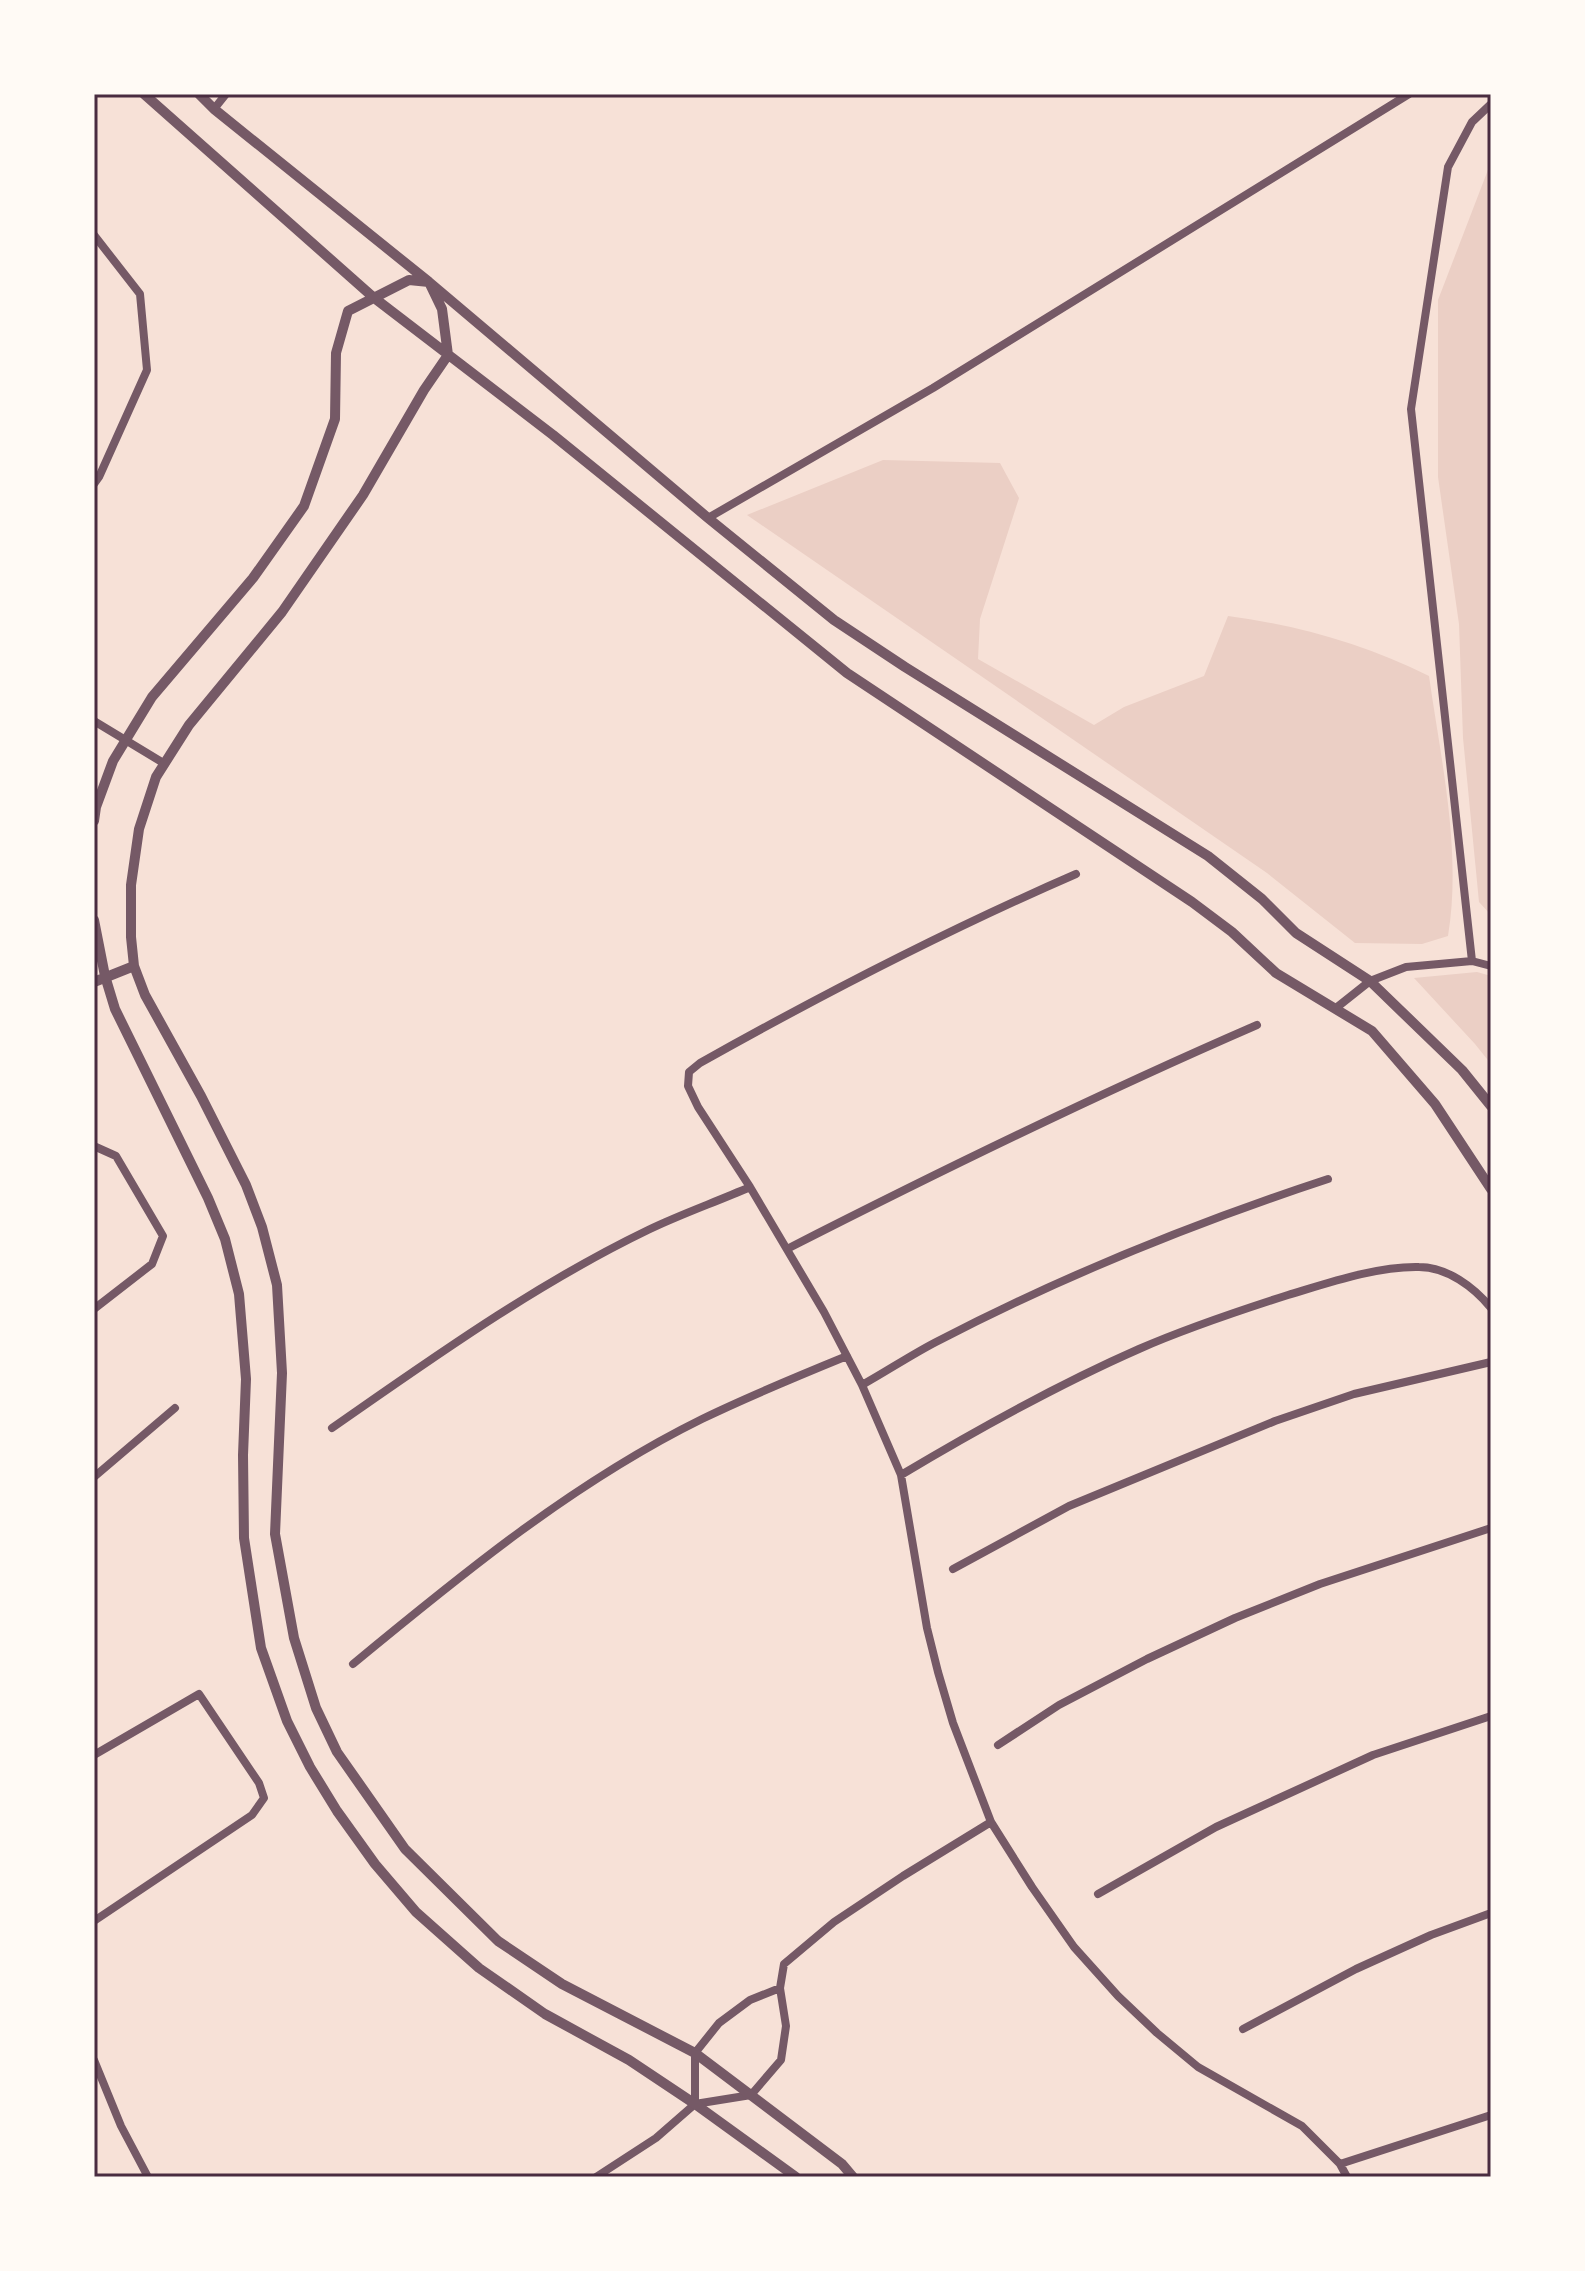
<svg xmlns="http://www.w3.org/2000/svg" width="1585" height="2271" font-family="Overpass,sans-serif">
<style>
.green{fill:#ebcfc5}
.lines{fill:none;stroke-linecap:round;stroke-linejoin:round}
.minor{stroke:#755966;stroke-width:8}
.tertiary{stroke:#755966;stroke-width:10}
.neatline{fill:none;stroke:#4a2c40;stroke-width:3}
</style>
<rect width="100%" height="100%" fill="#f7e1d7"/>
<!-- green -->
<path class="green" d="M 1491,162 L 1491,915 L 1479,902 L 1463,738 L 1459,624 L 1438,477 L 1438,300 Z
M 883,460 L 1000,463 L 1019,498 L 980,619 L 978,659 L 1094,725 L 1124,707 L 1204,676 L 1228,616 C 1297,625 1367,645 1429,676 C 1441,761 1462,851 1448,936 L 1422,944 L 1355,943 L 1267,873 L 747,515 Z
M 1477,972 L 1491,976 L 1491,1064 L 1475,1044 L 1414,978 Z"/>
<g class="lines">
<!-- minor -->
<path class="minor" d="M 214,109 L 226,94
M 94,235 L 140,294 L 147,370 L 99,477 L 94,484
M 708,518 L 933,388 L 1409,94
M 94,721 L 165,764
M 1076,874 C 947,930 823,994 700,1063 L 689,1072 L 688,1086 L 698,1107 L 750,1187 L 824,1312 L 862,1385 L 901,1475 L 927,1628 L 938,1672 L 953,1723 L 991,1822 L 1032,1887 L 1074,1947 L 1118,1996 L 1157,2033 L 1198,2067 L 1302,2126 L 1340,2164 L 1347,2177
M 1472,961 L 1411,409 L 1448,167 L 1472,122 L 1491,104
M 1336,1008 L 1370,981 L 1406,967 L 1472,961 L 1491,966
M 94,1148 L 96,1147 L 116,1156 L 163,1236 L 152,1264 L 94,1309
M 787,1249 C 942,1170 1098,1094 1257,1025
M 862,1385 C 887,1371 911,1355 936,1342 C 1061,1277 1194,1223 1328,1179
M 332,1428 C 434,1357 536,1284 648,1230 C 681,1214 716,1202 750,1187
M 901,1475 C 978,1429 1057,1385 1139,1349 C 1187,1328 1238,1311 1288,1295 C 1328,1283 1377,1266 1419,1267 C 1447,1267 1474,1287 1491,1308
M 94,1477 L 175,1408
M 953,1569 L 1069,1506 L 1275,1421 L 1354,1394 L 1491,1362
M 353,1664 C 462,1574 574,1482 702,1419 C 749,1396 798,1376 847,1356
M 998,1745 L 1059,1705 L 1147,1659 L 1235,1618 L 1320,1584 L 1491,1528
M 94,1755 L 199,1694 L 259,1783 L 264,1798 L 252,1815 L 94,1921
M 1098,1894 L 1216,1827 L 1373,1755 L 1491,1716
M 780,1988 L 784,1964 L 834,1922 L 903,1876 L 991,1822
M 1243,2029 L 1356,1969 L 1431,1935 L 1491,1913
M 94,2060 L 121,2126 L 148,2177
M 1340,2164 L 1491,2115
M 596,2177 L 656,2138 L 695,2104 L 751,2095 L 781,2060 L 786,2026 L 780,1988 L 750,2000 L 719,2023 L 695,2053 L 695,2104"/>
<!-- tertiary -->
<path class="tertiary" d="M 144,94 L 373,297 L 553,435 L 847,673 L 1192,902 L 1232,932 L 1276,973 L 1372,1031 L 1435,1104 L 1491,1189
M 199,94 L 214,109 L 429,282 L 708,518 L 834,620 L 905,667 L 1208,856 L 1262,899 L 1296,933 L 1370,981 L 1462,1070 L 1491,1106
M 94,821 L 96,807 L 113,761 L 152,697 L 253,578 L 304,506 L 335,419 L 336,353 L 348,311 L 409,280 L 429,282 L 442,309 L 448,355 L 424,390 L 363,495 L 282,612 L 189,725 L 156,777 L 139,829 L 131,885 L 131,937 L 134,966 L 145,995 L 201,1096 L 246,1185 L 262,1227 L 277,1285 L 282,1373 L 275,1534 L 294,1638 L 316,1708 L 337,1752 L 405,1849 L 498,1941 L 562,1984 L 695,2053 L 842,2164 L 853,2177
M 94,920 L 105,976 L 115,1009 L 208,1198 L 225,1239 L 239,1294 L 246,1379 L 243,1455 L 244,1538 L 261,1648 L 287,1721 L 310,1767 L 337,1811 L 375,1864 L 416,1912 L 479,1968 L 545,2014 L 629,2060 L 695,2104 L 796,2177
M 94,982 L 134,966"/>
</g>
<!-- border -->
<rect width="1585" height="2271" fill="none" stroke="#fffaf5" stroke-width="192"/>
<rect x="96" y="96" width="1393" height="2079" class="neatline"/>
</svg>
